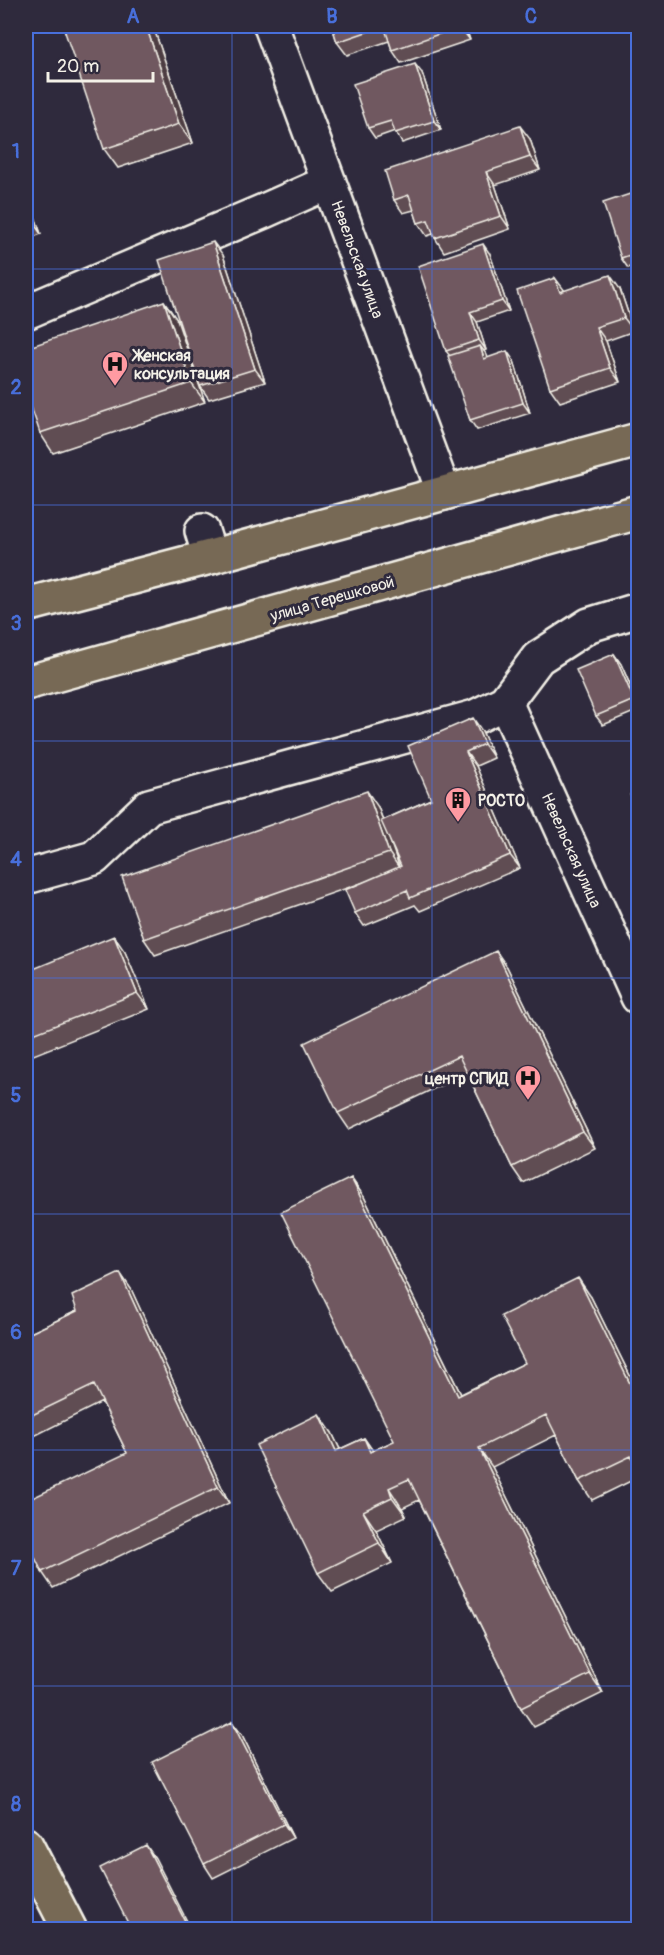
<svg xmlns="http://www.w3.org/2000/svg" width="664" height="1955" font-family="Pangolin,sans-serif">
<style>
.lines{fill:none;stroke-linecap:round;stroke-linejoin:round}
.minor-casing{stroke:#f4f1e8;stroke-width:38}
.major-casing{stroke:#f4f1e8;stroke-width:38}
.minor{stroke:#2f2a3d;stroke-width:33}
.major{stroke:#776954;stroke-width:33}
.wall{fill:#604d53;stroke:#f4f1e8;stroke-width:1.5;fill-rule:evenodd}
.shaded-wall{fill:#4e3e43;stroke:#f4f1e8;stroke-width:1.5}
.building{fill:#705960;stroke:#f4f1e8;stroke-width:1.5}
.grid{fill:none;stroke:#486fdb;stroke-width:1.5;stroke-opacity:0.55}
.labels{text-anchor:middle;stroke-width:6;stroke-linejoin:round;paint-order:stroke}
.street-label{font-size:16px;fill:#f4f1e8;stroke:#2f2a3d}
.poi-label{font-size:16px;font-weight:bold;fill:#f4f1e8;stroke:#2f2a3d;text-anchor:start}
.neatline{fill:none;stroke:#486fdb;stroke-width:2}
.grid-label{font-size:20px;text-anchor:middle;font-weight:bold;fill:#486fdb}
</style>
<rect width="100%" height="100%" fill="#2f2a3d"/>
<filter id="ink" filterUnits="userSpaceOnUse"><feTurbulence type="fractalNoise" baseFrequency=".0167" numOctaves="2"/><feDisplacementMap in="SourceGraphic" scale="12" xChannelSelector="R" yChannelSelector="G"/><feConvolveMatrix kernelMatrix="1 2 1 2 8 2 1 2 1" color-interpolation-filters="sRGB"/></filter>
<g filter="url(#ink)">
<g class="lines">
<!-- minor casing -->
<g class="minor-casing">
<path id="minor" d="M 271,26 L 444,493
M 26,312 L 264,211 L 329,182
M 202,531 L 210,557
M 505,702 L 638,997
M 26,877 L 94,858 L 149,806 L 475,717 L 505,702 L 538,658 L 589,625 L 638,610"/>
</g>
<!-- major casing -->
<g class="major-casing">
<path id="major" d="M 26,605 L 210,557 L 638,440
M 26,683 L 638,512
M 26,1845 L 70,1930"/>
</g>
<!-- minor -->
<use href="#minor" class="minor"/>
<!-- major -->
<use href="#major" class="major"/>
</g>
<!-- wall -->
<path class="wall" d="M 153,26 L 193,143 L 118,168 L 104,149 Z
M 332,26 L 465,26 L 470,40 L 401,63 L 392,50 L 389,41 L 347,55 L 337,42 Z
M 422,73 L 441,130 L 402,143 L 395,131 L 375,138 L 368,128 Z
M 530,139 L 540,170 L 495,185 L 510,229 L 444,252 L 435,238 L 433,234 L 427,236 L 418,223 L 414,210 L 403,213 L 394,200 Z
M 26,191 L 41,234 L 26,240 Z
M 639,191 L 639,264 L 628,268 L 621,258 Z
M 490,254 L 509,311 L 477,322 L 486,350 L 483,351 L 487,358 L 514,361 L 530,413 L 477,430 L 470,420 L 450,356 L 446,351 Z
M 223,255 L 265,382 L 209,399 L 200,386 Z
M 555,278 L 564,291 L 620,289 L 634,331 L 606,341 L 620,382 L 560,402 L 550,388 Z
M 164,301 L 177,320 L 205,402 L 53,453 L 40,433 Z
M 614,654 L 621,664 L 639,705 L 639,710 L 603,725 L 596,716 Z
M 482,731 L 494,758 L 476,766 L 520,868 L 420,911 L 415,905 L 364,926 L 355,913 L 370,880 L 155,955 L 144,939 L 378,807 L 383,820 L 431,799 ZM 391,843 L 401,866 L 399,867 Z
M 125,952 L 149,1009 L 26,1058 L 26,972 Z
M 507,967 L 595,1148 L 523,1183 L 512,1167 L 467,1073 L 349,1129 L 338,1113 Z
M 351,1178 L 364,1197 L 461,1394 L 525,1363 L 591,1297 L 639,1394 L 639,1477 L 592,1500 L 579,1481 L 556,1435 L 492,1467 L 603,1693 L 534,1727 L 521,1708 L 419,1500 L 402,1508 L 406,1516 L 376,1530 L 392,1563 L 332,1592 L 318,1573 L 332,1433 L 340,1449 L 364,1438 L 373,1451 L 394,1441 Z
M 120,1273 L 131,1289 L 229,1503 L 53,1588 L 42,1572 L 127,1453 L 102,1402 L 26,1440 L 26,1335 L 77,1311 Z
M 232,1722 L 242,1735 L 293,1838 L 213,1878 L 204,1864 Z"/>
<!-- shaded-wall -->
<path class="shaded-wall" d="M 146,26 L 153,26 L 193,143 L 179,124 Z
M 460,26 L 465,26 L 470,40 L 460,27 Z
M 415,64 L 422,73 L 441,130 L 434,121 Z
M 520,126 L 530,139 L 540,170 L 530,157 Z
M 486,172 L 495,185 L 510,229 L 501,216 Z
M 26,191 L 41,234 L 30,218 L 26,206 Z
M 213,242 L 223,255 L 265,382 L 255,369 Z
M 483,244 L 490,254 L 509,311 L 502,301 Z
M 610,275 L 620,289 L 634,331 L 624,318 Z
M 555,278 L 565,291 L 560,292 Z
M 164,301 L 177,320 L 205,402 L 191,383 Z
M 470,312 L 477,322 L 486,350 L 479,340 Z
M 596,327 L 606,341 L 620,382 L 610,368 Z
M 480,346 L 487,355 L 491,369 L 484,359 Z
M 507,351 L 514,361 L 530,413 L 523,403 Z
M 614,654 L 621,664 L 639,706 L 634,700 Z
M 473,718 L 482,731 L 494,758 L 484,744 Z
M 466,752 L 476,766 L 520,868 L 510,855 Z
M 367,791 L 378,807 L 400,869 L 389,853 Z
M 114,936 L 125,952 L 149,1009 L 137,993 Z
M 496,951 L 507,967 L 595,1148 L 583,1132 Z
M 351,1178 L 364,1197 L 471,1415 L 458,1396 Z
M 120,1273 L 131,1289 L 229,1503 L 218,1487 Z
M 578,1278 L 591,1297 L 639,1394 L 639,1402 Z
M 319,1414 L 332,1433 L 350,1470 L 336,1451 Z
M 364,1438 L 377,1457 L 370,1452 Z
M 479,1448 L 492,1467 L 603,1693 L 590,1674 Z
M 389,1488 L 402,1508 L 406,1516 L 392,1497 Z
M 363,1511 L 376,1530 L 392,1563 L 379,1543 Z
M 232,1722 L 242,1735 L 293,1838 L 284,1824 Z
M 146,1845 L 155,1858 L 191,1929 L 189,1929 Z"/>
<!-- building -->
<path class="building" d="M 63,26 L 146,26 L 179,124 L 104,149 Z
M 332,26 L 460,26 L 460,27 L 392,50 L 384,26 L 337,42 Z
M 415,64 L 434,121 L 395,133 L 391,121 L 368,128 L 353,84 Z
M 520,126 L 530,157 L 486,172 L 501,216 L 435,238 L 428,220 L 418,223 L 409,195 L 394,200 L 385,171 Z
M 639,191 L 639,252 L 621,258 L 603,203 Z
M 26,206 L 30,218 L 26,219 Z
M 213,242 L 255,369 L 200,386 L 159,260 Z
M 483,244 L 502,301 L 470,312 L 479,340 L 446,351 L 418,266 Z
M 610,275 L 624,318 L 596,327 L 610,368 L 550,388 L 517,291 L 555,278 L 560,292 Z
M 164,301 L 191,383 L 40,433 L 26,392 L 26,348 Z
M 480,346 L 484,359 L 507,351 L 523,403 L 470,420 L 448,356 Z
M 614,654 L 634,700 L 596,716 L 576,670 Z
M 473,718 L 484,744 L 466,752 L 510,855 L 410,898 L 407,890 L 355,913 L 345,890 L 401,866 L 381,821 L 431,799 L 408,746 Z
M 367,791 L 389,853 L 144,939 L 122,877 Z
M 639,792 L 639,813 L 630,795 Z
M 114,936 L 137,993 L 26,1037 L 26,972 Z
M 496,951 L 583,1132 L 512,1167 L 459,1056 L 338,1113 L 304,1043 Z
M 351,1178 L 458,1396 L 525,1363 L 501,1316 L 578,1278 L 639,1402 L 639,1472 L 631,1456 L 579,1481 L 546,1415 L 479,1448 L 590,1674 L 521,1708 L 409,1479 L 389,1488 L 392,1497 L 363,1511 L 379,1543 L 318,1573 L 256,1445 L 319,1414 L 336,1451 L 364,1438 L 370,1452 L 394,1441 L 281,1212 Z
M 120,1273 L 218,1487 L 42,1572 L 26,1539 L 26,1501 L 127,1453 L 94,1385 L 26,1418 L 26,1335 L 77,1311 L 72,1296 Z
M 232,1722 L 284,1824 L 204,1864 L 152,1762 Z
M 146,1845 L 189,1929 L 131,1929 L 100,1868 Z"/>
</g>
<!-- grid -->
<path class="grid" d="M 232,26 L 232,1930M 432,26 L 432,1930M 26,269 L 638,269M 26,505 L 638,505M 26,741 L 638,741M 26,978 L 638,978M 26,1214 L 638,1214M 26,1450 L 638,1450M 26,1686 L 638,1686"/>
<!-- icons -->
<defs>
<g id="hospital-pin" transform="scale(1.35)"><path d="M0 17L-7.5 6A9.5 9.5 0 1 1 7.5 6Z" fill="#ff9aa2" stroke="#2f2a3d"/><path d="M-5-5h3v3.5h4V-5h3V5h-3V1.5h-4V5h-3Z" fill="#111"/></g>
<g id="building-pin" transform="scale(1.35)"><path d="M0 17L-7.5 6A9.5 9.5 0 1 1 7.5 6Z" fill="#ff9aa2" stroke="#2f2a3d"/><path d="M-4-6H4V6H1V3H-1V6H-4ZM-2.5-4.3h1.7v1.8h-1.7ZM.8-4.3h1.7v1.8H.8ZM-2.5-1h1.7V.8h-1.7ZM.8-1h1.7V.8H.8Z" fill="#111"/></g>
</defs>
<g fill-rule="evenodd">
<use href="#hospital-pin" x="115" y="364"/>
<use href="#building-pin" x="458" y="800"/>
<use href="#hospital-pin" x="528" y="1078"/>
</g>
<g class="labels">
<!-- street labels -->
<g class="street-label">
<text transform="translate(358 259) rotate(70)" y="6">Невельская улица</text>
<text transform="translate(332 598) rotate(-16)" y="6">улица Терешковой</text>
<text transform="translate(572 850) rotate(66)" y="6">Невельская улица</text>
</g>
<!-- poi labels -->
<g class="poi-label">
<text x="134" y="361">Женская<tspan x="134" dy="18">консультация</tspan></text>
<text x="478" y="806">РОСТО</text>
<text x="508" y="1084" text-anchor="end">центр СПИД</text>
</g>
</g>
<!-- margin -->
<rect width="664" height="1955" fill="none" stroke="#2f2a3d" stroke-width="66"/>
<!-- scale -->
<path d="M48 72v9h105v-9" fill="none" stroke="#f4f1e8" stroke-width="3"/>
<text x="57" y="72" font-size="18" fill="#f4f1e8" stroke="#2f2a3d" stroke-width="4.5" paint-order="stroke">20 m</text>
<rect x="33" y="33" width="598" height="1889" class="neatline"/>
<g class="grid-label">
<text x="133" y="23">A</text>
<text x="332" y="23">B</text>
<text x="531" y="23">C</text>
<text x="16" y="158">1</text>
<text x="16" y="394">2</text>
<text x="16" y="630">3</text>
<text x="16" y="866">4</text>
<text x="16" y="1102">5</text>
<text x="16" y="1339">6</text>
<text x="16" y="1575">7</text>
<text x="16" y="1811">8</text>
</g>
</svg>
